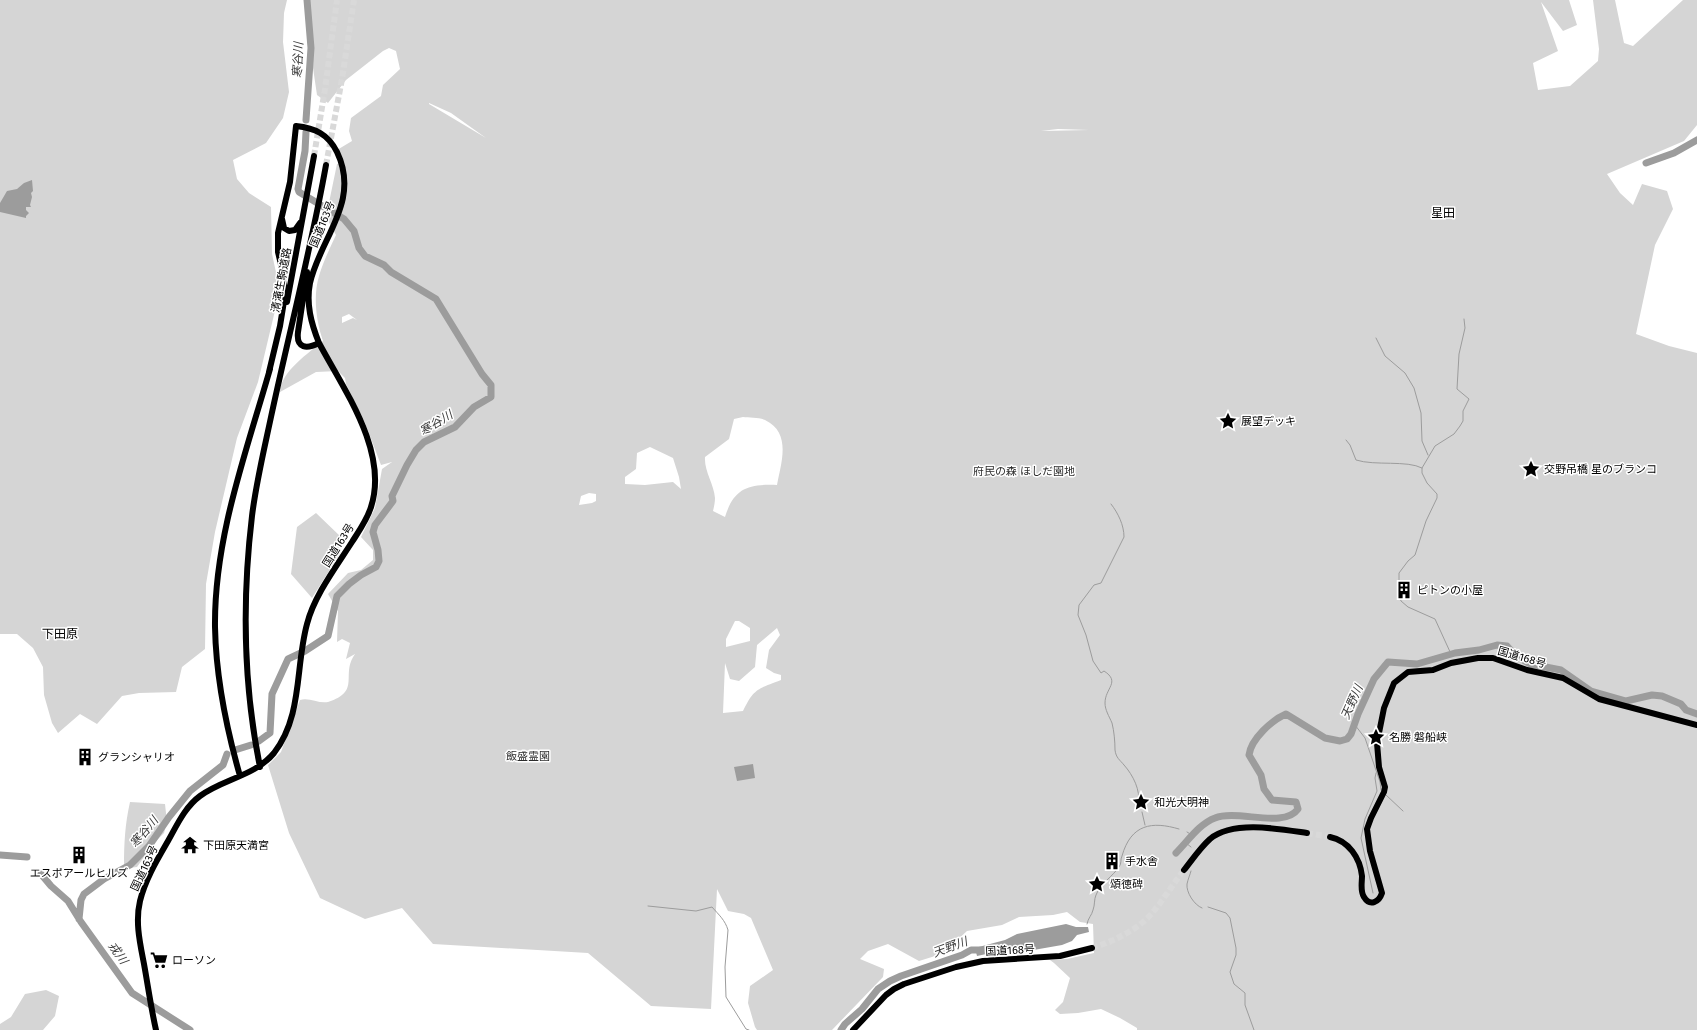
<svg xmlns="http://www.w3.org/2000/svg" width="1697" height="1030" font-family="'Fira Sans','Noto Sans JP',sans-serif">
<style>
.green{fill:#d5d5d5;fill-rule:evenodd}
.water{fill:#9c9c9c}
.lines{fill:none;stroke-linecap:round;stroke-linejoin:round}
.stream{stroke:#9c9c9c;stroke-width:1}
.river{stroke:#9c9c9c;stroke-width:7}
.highway-tunnel{stroke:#d9d9d9;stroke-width:6;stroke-dasharray:6 3;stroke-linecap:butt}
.highway{stroke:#000;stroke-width:6}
.labels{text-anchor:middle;stroke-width:3;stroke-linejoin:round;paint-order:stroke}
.street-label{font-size:11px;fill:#000;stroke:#fff}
.poi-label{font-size:11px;fill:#000;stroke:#fff;text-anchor:start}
.park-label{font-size:11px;fill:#2c2c2c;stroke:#fff}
.water-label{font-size:12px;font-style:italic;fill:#3d3d3d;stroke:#fff}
.neighbourhood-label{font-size:12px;fill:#000;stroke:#fff}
</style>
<rect width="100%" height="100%" fill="#fff"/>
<!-- green -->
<path class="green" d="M 0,0 L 287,0 L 284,13 L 283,42 L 289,92 L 283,118 L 266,143 L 233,160 L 237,179 L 249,193 L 271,207 L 272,254 L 277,277 L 278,298 L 258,382 L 237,438 L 215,532 L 206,584 L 205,649 L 182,667 L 176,692 L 139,693 L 122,696 L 97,724 L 80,714 L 58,733 L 52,723 L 44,695 L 43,667 L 33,648 L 17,634 L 0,634 Z
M 309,0 L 1569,0 L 1577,25 L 1563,31 L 1541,2 L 1558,51 L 1533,63 L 1538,90 L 1570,86 L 1598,61 L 1599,49 L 1593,0 L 1615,0 L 1624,43 L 1633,46 L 1683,0 L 1697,0 L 1697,125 L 1684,141 L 1607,174 L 1620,193 L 1633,205 L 1642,184 L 1667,191 L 1673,209 L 1655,245 L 1636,334 L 1669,346 L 1697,353 L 1697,1030 L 1137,1030 L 1137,1028 L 1120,1018 L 1101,1009 L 1078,1013 L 1060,1014 L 1055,1010 L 1063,1002 L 1070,978 L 1054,963 L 1050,960 L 1067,959 L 1094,953 L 1093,924 L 1080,922 L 1067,912 L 1053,915 L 1019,917 L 1002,925 L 967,931 L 954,943 L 948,952 L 919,961 L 888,944 L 868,951 L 860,959 L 884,969 L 883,977 L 832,1030 L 757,1030 L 755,1027 L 748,1003 L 750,986 L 773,970 L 751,918 L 744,914 L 728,911 L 717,889 L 711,1009 L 651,1006 L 588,953 L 433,944 L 402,908 L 365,919 L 320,898 L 289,833 L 268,765 L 281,752 L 300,700 C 309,697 319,704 328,702 C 362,691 340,675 355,654 L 346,659 L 350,643 L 342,639 L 337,642 L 338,611 L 328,594 L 348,573 L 361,570 L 373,560 L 373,550 L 361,537 L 375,508 L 382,469 L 392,462 L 381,465 L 365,423 L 346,384 L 345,378 L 338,371 L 316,372 L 280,392 C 281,371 309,353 323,341 C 316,321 313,296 319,276 C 323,262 330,248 336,235 L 326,217 L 337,164 L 343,163 L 337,150 L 352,141 L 349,131 L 351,118 L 381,96 L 383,85 L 400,69 L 396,51 L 389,48 L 383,51 L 346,80 L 328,103 L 317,95 L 313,68 ZM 429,103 L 451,113 L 486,138 L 429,104 ZM 1058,129 L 1089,130 L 1041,131 ZM 349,314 L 357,320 L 353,318 L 342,323 L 342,317 ZM 743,417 C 749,418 759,417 765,420 C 792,433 781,463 777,485 C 748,484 734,488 725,517 L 713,511 C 714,507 715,502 715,498 C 714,484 704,471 705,457 L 729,439 L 734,419 ZM 650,447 L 673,458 L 679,477 L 681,489 L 673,482 L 645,485 L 625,484 L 625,477 L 636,469 L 637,453 ZM 589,493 L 596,494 L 596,501 L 592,503 L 579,505 L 581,496 ZM 735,621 L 739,621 L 750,628 L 750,641 L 726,647 L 726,639 ZM 777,628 L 780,635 L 769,650 L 766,668 L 774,673 L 781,675 L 781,680 C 758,689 754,688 743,711 L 723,713 L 725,663 L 730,679 L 739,681 L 755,667 L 757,645 Z
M 316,513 L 341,537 L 341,552 L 312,598 L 291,574 L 297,527 Z
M 130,802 L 165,804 L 167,822 L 164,833 L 154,843 L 137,867 L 128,868 L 124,866 C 124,844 125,824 130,802 Z
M 46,990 L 59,996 L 55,1016 L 43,1030 L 0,1030 L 0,1024 L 11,1017 L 25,994 Z"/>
<!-- water -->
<path class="water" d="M 32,180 L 33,191 L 31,193 L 32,197 L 30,205 L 31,207 L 26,207 L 26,210 L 29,213 L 26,216 L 26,218 L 0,212 L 0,203 L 7,191 L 17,189 L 24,183 Z
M 753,764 L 755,778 L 737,781 L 734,767 Z
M 1066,924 L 1076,927 L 1088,927 L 1089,932 L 1077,935 L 1072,941 L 1062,945 L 1022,952 L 1005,950 L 977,956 L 975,948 L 1005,940 L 1017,934 Z"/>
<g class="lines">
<!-- stream -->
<path class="stream" d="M 1376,338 L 1385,356 L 1405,373 L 1414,388 L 1421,413 L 1422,441 L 1428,455
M 1346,440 L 1350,445 L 1356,460 C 1375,466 1407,460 1422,468
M 1111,504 C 1118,513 1124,525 1124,537 L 1101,583 L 1094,585 L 1079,605 L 1078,615 L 1086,635 L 1093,661 L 1101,673 L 1104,671 C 1121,682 1105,688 1105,703 C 1105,710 1109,716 1112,723 C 1114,731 1115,741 1115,750 C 1116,758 1120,760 1124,765 C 1133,775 1141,791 1138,803 L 1140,807
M 1451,654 L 1435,619 L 1408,607 L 1401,601 L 1399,595 L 1399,573 L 1408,561 L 1415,555 L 1426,521 L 1437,498 L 1437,494 L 1427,483 L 1422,473 L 1422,468 L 1435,446 L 1454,434 L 1460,426 L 1463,421 L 1463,411 L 1469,399 L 1457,389 L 1459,354 L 1465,328 L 1464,319
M 1355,725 L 1365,738 L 1380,782 L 1381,790
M 1386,795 L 1403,811
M 1142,812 L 1145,825
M 1187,832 L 1192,835
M 1186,843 L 1191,847
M 1191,871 C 1190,875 1188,879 1187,884 C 1186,892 1194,905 1202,908
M 1373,893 L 1361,838 L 1365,819 L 1377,791 L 1375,778 L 1376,773
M 648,906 L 696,911 L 712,907 C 719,915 725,920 728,930 L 725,967 L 726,997 L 746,1029 L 749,1030
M 1208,907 L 1226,913 L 1230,918 L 1236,948 L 1236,955 L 1230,972 L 1234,984 L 1245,993 L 1245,1005 L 1254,1030
M 1087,924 C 1088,918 1092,915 1093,910 C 1095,905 1094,899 1096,895 C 1100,884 1113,876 1119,867 C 1122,863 1120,860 1122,856 C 1131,824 1152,821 1179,829"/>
<!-- river -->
<path class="river" d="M 306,120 L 311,48 L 307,0
M 1646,163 L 1674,153 L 1697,140
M 259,741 L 270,733 L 272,694 L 288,659 L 305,651 L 328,636 L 337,596 L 349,584 L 361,575 L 376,567 L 379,561 L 378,550 L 373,532 L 375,525 L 393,501 L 392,496 L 407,465 L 416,450 L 424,442 L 455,427 L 474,407 L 491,397 L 491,385 L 482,374 L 436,299 L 391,272 L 384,265 L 365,256 L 359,248 L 354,231 L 344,219 L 299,192 L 298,189 L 305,151 L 306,132
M 235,750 L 251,745
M 1176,853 C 1188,841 1199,824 1215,818 C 1237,809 1284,829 1298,809 L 1296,802 L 1272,800 L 1264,789 L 1261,775 L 1249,755 C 1251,739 1272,720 1286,714 L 1325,738 L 1340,741 L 1347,739 L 1351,734 L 1358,714 L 1374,679 L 1388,662 L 1417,664 L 1455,653 L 1479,650 L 1497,645 L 1507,646 L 1516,656 L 1530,664 L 1561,670 L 1591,691 L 1626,701 L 1652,695 L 1662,696 L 1681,704 L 1686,710 L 1697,714
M 0,855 L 27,857
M 41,874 L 51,886 L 68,901 L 81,922 L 132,993 L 190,1030
M 79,919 L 81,900 L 84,894 L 104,879 L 130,865 L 149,846 L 169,817 L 190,791 L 223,765 L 227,754
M 841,1030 L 845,1024 L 862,1009 L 878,989 L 890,981 L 901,976 L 962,955 L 971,950 L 983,950"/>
<!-- highway-tunnel -->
<path class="highway-tunnel" d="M 314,156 L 325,89 L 337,0
M 326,165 L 342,79 L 354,0
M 1307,833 L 1330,837
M 1092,948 C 1114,941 1138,930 1153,912 C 1164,899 1173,884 1184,870"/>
<!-- highway -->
<path class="highway" d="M 282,219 L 284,228 L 289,231 L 295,230 L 300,223
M 307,272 L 298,332 C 296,349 307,349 319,343
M 287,302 L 314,156
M 260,767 C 243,683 242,600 252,516 C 256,483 264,450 271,417 C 289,333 311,249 326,165
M 240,776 C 226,727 216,678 215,627 C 214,538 246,453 270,369
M 1330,837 C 1349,841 1360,858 1362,876 C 1362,883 1360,891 1364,897 C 1370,907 1379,902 1382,893 L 1370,851 L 1367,829 L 1371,818 L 1384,792 L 1385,787 L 1379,767 L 1377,743 L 1384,708 L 1394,683 L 1408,672 L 1433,670 L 1451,663 L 1478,658 L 1493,658 L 1527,670 L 1563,678 L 1599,699 L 1697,725
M 1184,870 C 1192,860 1200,848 1210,839 C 1233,820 1280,829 1307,833
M 156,1030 C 151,1008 148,986 144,964 C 140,943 135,922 140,901 C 145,880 157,860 168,841 C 177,825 185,807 200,796 C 223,779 255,776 274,753 C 303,715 295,668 307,624 C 314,596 336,567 352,542 C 359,531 367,520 371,507 C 389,452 344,390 319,343 C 311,323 306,304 310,283 C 320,238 361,202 337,152 C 328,134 315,128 296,126 L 290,182 L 278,233 L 278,252 L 283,273 L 285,295 L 280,326 L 269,372
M 853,1030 L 886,995 L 894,989 L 904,984 L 956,967 L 983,961 L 1060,956 L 1092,948"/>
</g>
<!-- icons -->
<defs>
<g id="sight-bare" transform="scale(1.38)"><path d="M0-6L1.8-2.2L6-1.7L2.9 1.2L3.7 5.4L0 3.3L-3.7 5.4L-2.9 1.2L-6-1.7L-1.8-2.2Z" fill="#000" stroke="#fff" stroke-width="2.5" paint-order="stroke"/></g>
<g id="building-bare" transform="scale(1.38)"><path d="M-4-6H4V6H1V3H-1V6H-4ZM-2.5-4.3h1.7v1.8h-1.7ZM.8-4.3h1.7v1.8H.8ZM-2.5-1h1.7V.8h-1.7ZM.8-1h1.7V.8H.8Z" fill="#000" stroke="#fff" stroke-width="2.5" paint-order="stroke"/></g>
<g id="temple-bare" transform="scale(1.38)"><path d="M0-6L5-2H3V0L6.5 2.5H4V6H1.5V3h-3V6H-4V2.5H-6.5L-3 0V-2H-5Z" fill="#000" stroke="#fff" stroke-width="2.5" paint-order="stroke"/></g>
<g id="supermarket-bare" transform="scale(1.38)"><path d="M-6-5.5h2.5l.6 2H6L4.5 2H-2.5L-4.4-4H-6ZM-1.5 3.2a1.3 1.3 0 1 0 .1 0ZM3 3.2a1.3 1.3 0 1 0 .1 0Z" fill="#000" stroke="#fff" stroke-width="2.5" paint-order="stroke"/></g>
</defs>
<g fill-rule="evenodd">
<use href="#sight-bare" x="1228" y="421"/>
<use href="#sight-bare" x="1531" y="469"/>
<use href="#building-bare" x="1404" y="590"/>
<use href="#sight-bare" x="1376" y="737"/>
<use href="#building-bare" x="85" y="757"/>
<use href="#sight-bare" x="1141" y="802"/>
<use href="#temple-bare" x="190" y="845"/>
<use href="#building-bare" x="79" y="855"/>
<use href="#building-bare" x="1112" y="861"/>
<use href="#sight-bare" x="1097" y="884"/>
<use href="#supermarket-bare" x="159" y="960"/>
</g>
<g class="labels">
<!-- street labels -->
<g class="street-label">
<text transform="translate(322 224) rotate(-68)" y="4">国道163号</text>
<text transform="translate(281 280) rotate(-79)" y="4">清滝生駒道路</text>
<text transform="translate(338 545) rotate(-58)" y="4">国道163号</text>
<text transform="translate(1522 657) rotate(16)" y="4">国道168号</text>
<text transform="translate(144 868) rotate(-65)" y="4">国道163号</text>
<text transform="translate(1010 950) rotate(-3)" y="4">国道168号</text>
</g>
<!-- poi labels -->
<g class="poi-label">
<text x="1241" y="425">展望デッキ</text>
<text x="1544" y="473">交野吊橋 星のブランコ</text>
<text x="1417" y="594">ピトンの小屋</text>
<text x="1389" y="741">名勝 磐船峡</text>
<text x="98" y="761">グランシャリオ</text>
<text x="1154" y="806">和光大明神</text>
<text x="203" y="849">下田原天満宮</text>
<text x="1125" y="865">手水舎</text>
<text x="79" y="877" text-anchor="middle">エスポアールヒルズ</text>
<text x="1110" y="888">頌徳碑</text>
<text x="172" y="964">ローソン</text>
</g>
<!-- park labels -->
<g class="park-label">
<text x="1024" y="475">府民の森 ほしだ園地</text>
<text x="528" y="760">飯盛霊園</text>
</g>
<!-- water labels -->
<g class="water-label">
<text transform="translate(298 60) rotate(-88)" y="4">寒谷川</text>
<text transform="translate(436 423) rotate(-31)" y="4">寒谷川</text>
<text transform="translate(1352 702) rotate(-66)" y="4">天野川</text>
<text transform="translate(144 832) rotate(-50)" y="4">寒谷川</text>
<text transform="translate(950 947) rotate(-20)" y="4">天野川</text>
<text transform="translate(118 953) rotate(55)" y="4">戎川</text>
</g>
<!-- neighbourhood labels -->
<g class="neighbourhood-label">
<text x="1443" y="217">星田</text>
<text x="60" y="638">下田原</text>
</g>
</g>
</svg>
